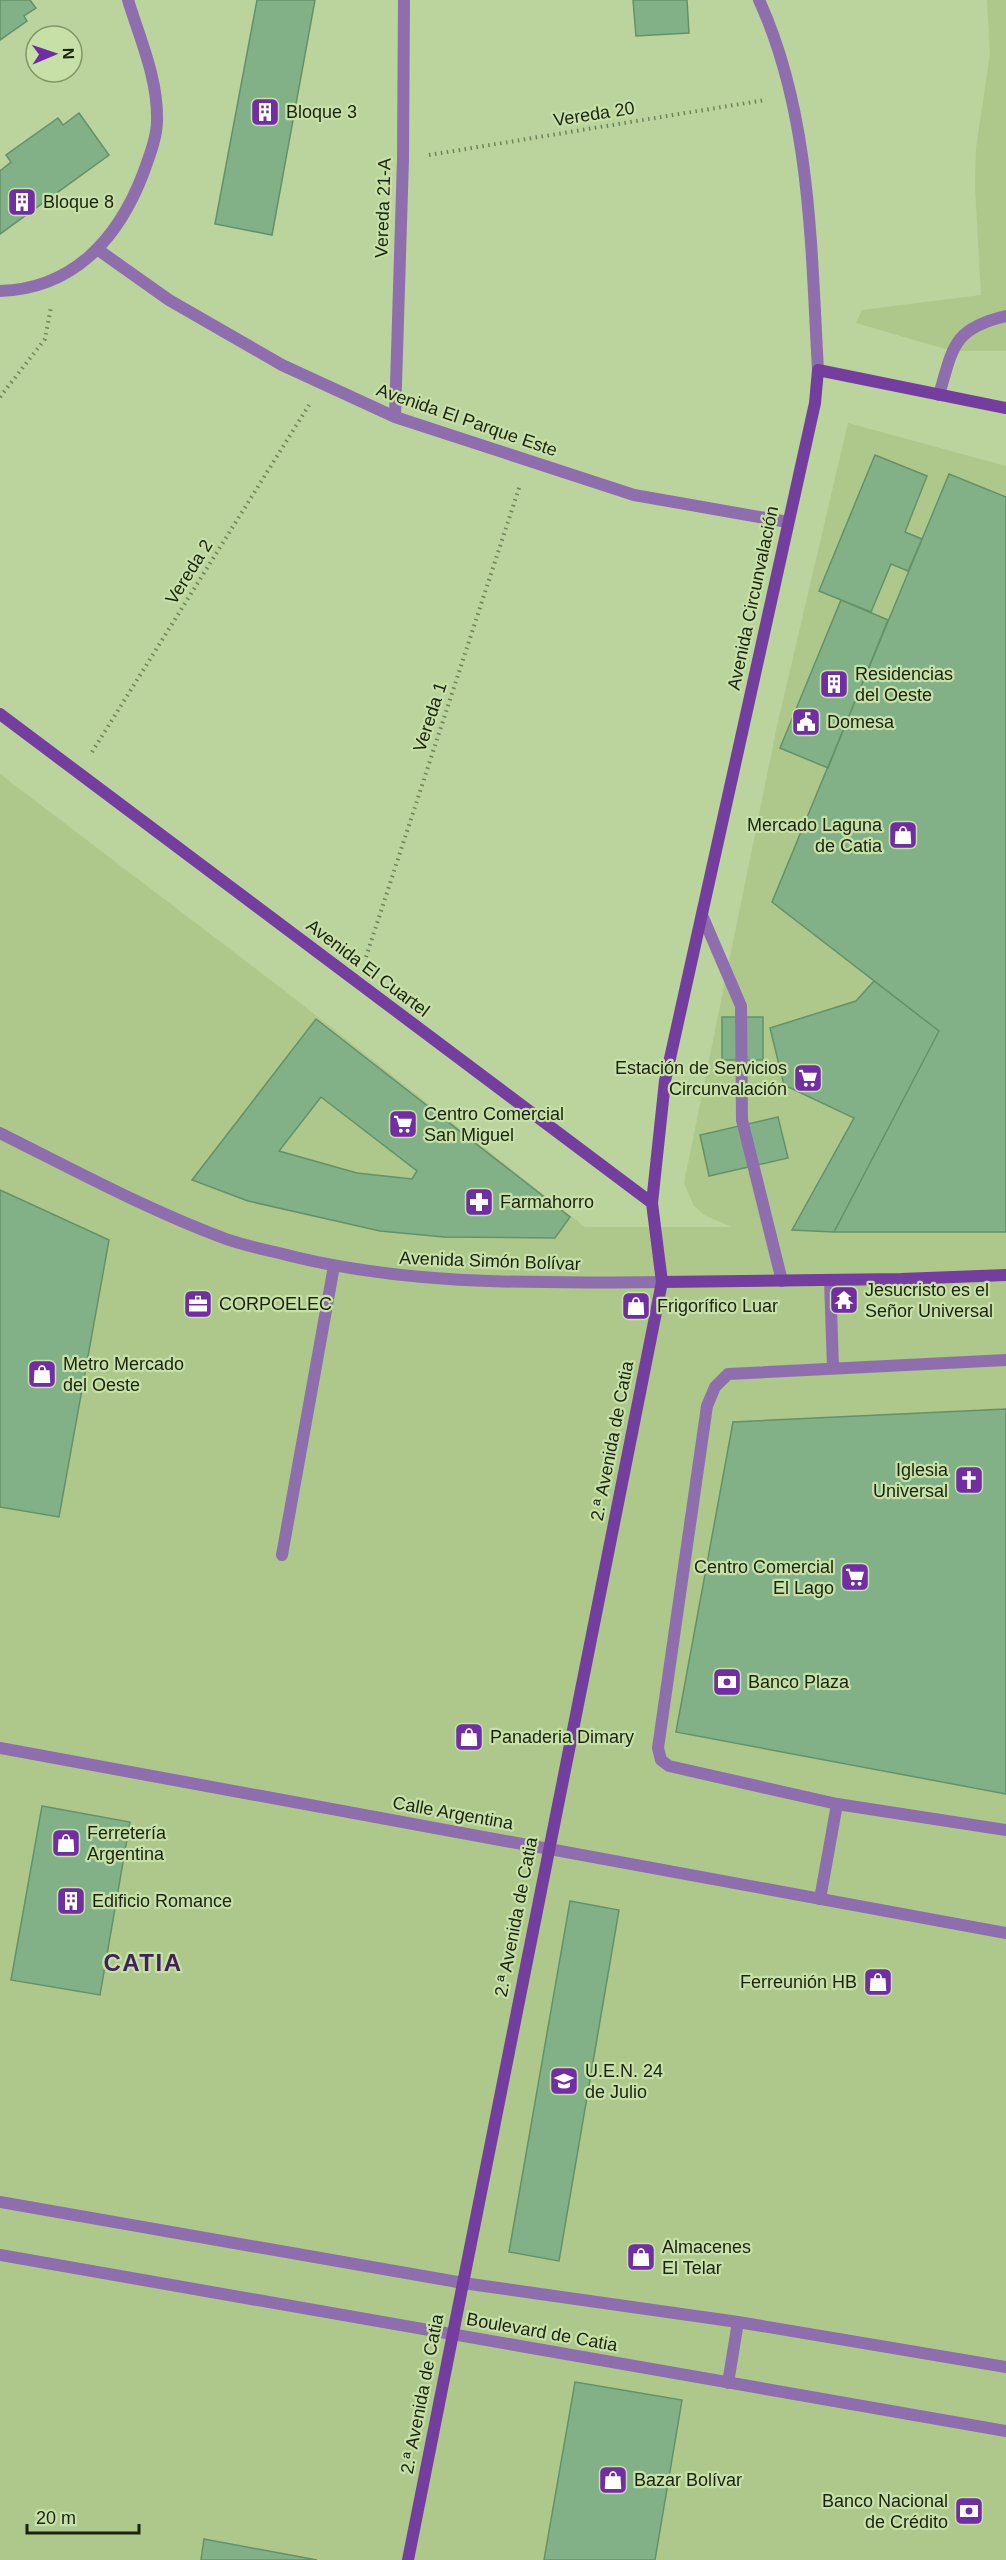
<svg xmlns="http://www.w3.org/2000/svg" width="1006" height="2560" font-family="Helvetica,sans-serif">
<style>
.built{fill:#adc88a}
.building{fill:#82b187;stroke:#649169;stroke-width:1.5;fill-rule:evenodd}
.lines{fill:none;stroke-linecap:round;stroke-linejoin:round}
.path{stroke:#71825b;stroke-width:4;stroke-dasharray:1.5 4.5;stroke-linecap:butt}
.lane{stroke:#8f6eae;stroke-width:12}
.street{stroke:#8f6eae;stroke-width:12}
.secondary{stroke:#733e9d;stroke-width:12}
.labels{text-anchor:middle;stroke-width:4.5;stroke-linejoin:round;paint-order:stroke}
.poi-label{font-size:18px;fill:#1b230e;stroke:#c7e0a8;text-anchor:start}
.street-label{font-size:18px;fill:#1b230e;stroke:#c7e0a8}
.district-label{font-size:24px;font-weight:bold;letter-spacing:1.5px;fill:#40215a;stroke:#c7e0a8}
</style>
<rect width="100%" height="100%" fill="#bbd39c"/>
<!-- built -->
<path class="built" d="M 987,0 L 1006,0 L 1006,351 L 952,351 L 856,323 L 862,310 L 981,295 L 975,186 L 976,148 L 990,54 Z
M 848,423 L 1006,466 L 1006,2560 L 0,2560 L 0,774 L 290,995 L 585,1227 L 732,1227 L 704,1215 L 694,1206 L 684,1183 L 777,726 Z"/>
<!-- building -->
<path class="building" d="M 0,0 L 30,0 L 36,8 L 24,16 L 27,21 L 0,40 Z
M 257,0 L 315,0 L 272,235 L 215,224 Z
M 633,0 L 687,0 L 689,33 L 636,36 Z
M 79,113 L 109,155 L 0,234 L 0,171 L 11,162 L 6,155 L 58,118 L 63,125 Z
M 875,455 L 927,476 L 905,532 L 922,539 L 908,571 L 891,564 L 871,612 L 819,591 Z
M 949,474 L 1006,497 L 1006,1232 L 834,1232 L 939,1031 L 772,902 Z
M 841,600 L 888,620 L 828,768 L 780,748 Z
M 874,981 L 939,1031 L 834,1232 L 792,1230 L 854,1118 L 784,1085 L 770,1028 L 856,1001 Z
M 722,1017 L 763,1017 L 763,1060 L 722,1060 Z
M 316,1019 L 570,1217 L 555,1238 L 444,1237 L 380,1231 L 248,1201 L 192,1180 ZM 321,1097 L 417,1171 L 412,1179 L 357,1173 L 279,1151 Z
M 778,1117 L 788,1158 L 709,1176 L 700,1135 Z
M 0,1190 L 109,1240 L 59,1517 L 0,1507 Z
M 1006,1409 L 1006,1794 L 676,1732 L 733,1422 Z
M 42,1806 L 130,1822 L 100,1995 L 11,1980 Z
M 570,1901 L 619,1910 L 559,2261 L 509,2252 Z
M 575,2382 L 682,2400 L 655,2560 L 544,2560 Z
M 204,2539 L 317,2560 L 201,2560 Z"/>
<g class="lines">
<!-- path -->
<path class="path" d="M 429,155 L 765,100
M 0,397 L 45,339 L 51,307
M 92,752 L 309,405
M 366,957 L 520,485"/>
<!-- lane -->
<path class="lane" d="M 939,395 C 953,347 953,328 1006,316
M 702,915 L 741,1006 L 742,1120 L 782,1281
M 830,1280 L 833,1368
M 1006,1360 L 728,1374 L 715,1387 L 707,1406 L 658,1748 L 661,1760 L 669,1766 L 837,1804 L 1006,1830
M 820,1899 L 837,1804"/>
<!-- street -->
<path class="street" d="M 759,0 C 811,113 811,248 818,370
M 97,249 L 169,300 L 282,365 L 395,417 L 634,495 L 788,522
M 0,291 C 73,289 118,239 143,174 C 149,157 157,138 157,120 C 158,79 140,39 128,0
M 395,417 L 403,159 L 404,0
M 0,1133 C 74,1170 148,1210 226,1239 C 243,1245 261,1249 279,1253 C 404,1286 533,1283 662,1282
M 282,1555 L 334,1266
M 0,1748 L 1006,1933
M 0,2202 L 463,2283 L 738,2322 L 1006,2367
M 0,2255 L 1006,2431
M 728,2383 L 738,2322"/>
<!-- secondary -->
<path class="secondary" d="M 0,714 L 652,1203
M 662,1282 L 901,1279 L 1006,1275
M 408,2560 L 662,1282 L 652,1203 L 665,1081 L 815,403 L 818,370 L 1006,408"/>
</g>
<!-- icons -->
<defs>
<g id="building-square" transform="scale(1.5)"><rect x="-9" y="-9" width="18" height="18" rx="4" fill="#712ea2" stroke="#c7e0a8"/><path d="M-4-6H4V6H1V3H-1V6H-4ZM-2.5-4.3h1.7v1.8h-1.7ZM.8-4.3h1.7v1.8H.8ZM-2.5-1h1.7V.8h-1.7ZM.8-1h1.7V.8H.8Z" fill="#fff"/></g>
<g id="civic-square" transform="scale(1.5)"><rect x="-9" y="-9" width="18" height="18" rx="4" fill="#712ea2" stroke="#c7e0a8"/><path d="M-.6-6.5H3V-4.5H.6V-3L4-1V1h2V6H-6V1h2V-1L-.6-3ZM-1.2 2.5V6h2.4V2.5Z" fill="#fff"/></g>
<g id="shop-square" transform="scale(1.5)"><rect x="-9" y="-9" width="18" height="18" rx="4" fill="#712ea2" stroke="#c7e0a8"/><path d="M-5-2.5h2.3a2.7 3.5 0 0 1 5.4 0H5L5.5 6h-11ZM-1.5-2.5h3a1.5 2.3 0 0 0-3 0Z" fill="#fff"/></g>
<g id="supermarket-square" transform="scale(1.5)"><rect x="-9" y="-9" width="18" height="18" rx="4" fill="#712ea2" stroke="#c7e0a8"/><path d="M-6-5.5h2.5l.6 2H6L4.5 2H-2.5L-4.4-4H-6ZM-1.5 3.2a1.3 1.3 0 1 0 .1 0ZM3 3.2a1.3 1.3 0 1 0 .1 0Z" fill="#fff"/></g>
<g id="pharmacy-square" transform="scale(1.5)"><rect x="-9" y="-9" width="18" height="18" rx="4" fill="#712ea2" stroke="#c7e0a8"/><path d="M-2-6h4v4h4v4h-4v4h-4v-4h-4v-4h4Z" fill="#fff"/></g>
<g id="temple-square" transform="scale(1.5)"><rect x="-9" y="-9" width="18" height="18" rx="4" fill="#712ea2" stroke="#c7e0a8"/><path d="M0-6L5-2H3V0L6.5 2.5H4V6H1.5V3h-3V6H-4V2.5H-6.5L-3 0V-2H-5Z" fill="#fff"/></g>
<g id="office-square" transform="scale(1.5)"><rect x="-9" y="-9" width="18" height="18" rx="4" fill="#712ea2" stroke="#c7e0a8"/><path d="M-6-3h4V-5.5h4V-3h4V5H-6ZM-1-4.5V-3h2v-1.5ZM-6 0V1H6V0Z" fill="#fff"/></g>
<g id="church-square" transform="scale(1.5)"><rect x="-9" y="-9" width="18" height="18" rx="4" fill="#712ea2" stroke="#c7e0a8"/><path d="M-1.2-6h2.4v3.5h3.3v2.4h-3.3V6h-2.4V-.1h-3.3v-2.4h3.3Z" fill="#fff"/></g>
<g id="bank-square" transform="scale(1.5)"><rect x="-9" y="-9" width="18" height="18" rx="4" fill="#712ea2" stroke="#c7e0a8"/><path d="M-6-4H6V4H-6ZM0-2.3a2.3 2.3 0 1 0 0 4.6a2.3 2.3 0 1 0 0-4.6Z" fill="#fff"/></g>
<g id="school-square" transform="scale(1.5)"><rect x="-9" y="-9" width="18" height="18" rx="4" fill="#712ea2" stroke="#c7e0a8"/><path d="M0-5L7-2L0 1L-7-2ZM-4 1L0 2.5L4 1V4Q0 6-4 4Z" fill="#fff"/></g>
</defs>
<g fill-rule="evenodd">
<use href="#building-square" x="265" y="112"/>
<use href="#building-square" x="22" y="202"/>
<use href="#building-square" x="834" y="684"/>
<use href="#civic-square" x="806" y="722"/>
<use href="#shop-square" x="903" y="835"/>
<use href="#supermarket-square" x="808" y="1078"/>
<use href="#supermarket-square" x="403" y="1124"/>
<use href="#pharmacy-square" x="479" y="1202"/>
<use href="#temple-square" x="844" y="1300"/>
<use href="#office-square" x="198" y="1304"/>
<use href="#shop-square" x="636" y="1306"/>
<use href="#shop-square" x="42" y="1374"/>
<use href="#church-square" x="969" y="1480"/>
<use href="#supermarket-square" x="855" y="1577"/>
<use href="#bank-square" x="727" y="1682"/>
<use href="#shop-square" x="469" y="1737"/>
<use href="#shop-square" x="66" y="1843"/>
<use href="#building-square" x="71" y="1901"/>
<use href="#shop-square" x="878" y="1982"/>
<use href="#school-square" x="564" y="2081"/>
<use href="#shop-square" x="641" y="2257"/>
<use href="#shop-square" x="613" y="2480"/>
<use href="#bank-square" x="969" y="2511"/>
</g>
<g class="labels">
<!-- poi labels -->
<g class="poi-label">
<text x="286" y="118">Bloque 3</text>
<text x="43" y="208">Bloque 8</text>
<text x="855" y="680">Residencias<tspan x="855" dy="21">del Oeste</tspan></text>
<text x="827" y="728">Domesa</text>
<text x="882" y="831" text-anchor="end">Mercado Laguna<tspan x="882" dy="21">de Catia</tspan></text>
<text x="787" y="1074" text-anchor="end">Estación de Servicios<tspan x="787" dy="21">Circunvalación</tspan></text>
<text x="424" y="1120">Centro Comercial<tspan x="424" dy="21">San Miguel</tspan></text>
<text x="500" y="1208">Farmahorro</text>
<text x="865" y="1296">Jesucristo es el<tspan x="865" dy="21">Señor Universal</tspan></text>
<text x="219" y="1310">CORPOELEC</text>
<text x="657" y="1312">Frigorífico Luar</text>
<text x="63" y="1370">Metro Mercado<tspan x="63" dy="21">del Oeste</tspan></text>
<text x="948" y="1476" text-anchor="end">Iglesia<tspan x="948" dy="21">Universal</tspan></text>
<text x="834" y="1573" text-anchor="end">Centro Comercial<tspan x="834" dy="21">El Lago</tspan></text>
<text x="748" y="1688">Banco Plaza</text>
<text x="490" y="1743">Panaderia Dimary</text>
<text x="87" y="1839">Ferretería<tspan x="87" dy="21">Argentina</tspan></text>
<text x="92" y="1907">Edificio Romance</text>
<text x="857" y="1988" text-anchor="end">Ferreunión HB</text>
<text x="585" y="2077">U.E.N. 24<tspan x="585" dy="21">de Julio</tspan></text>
<text x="662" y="2253">Almacenes<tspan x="662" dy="21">El Telar</tspan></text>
<text x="634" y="2486">Bazar Bolívar</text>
<text x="948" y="2507" text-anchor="end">Banco Nacional<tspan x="948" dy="21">de Crédito</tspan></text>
</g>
<!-- street labels -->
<g class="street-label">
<text transform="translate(594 114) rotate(-9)" y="6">Vereda 20</text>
<text transform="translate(383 208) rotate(-88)" y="6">Vereda 21-A</text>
<text transform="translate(467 420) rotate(19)" y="6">Avenida El Parque Este</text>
<text transform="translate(189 572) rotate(-58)" y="6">Vereda 2</text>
<text transform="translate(753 598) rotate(-78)" y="6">Avenida Circunvalación</text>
<text transform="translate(430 717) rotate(-72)" y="6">Vereda 1</text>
<text transform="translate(368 968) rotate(37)" y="6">Avenida El Cuartel</text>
<text transform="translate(490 1261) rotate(2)" y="6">Avenida Simón Bolívar</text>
<text transform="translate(612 1441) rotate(-79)" y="6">2.ª Avenida de Catia</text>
<text transform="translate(453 1813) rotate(10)" y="6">Calle Argentina</text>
<text transform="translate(516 1917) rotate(-79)" y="6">2.ª Avenida de Catia</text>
<text transform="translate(542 2332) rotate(10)" y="6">Boulevard de Catia</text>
<text transform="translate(422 2394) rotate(-79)" y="6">2.ª Avenida de Catia</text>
</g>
<!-- district labels -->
<g class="district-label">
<text x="143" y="1971">CATIA</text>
</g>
</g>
<!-- north arrow -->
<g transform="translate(54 54) rotate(88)"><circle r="28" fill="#c7e0a8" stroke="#82946a" stroke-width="1.5"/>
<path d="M0-4.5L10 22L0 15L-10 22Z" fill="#712ea2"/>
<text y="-9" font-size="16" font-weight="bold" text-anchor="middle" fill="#1b230e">N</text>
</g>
<!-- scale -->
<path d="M27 2524v9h112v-9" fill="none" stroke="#1b230e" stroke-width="3"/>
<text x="36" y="2524" font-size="18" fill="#1b230e" stroke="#c7e0a8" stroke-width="4.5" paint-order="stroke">20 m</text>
</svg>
